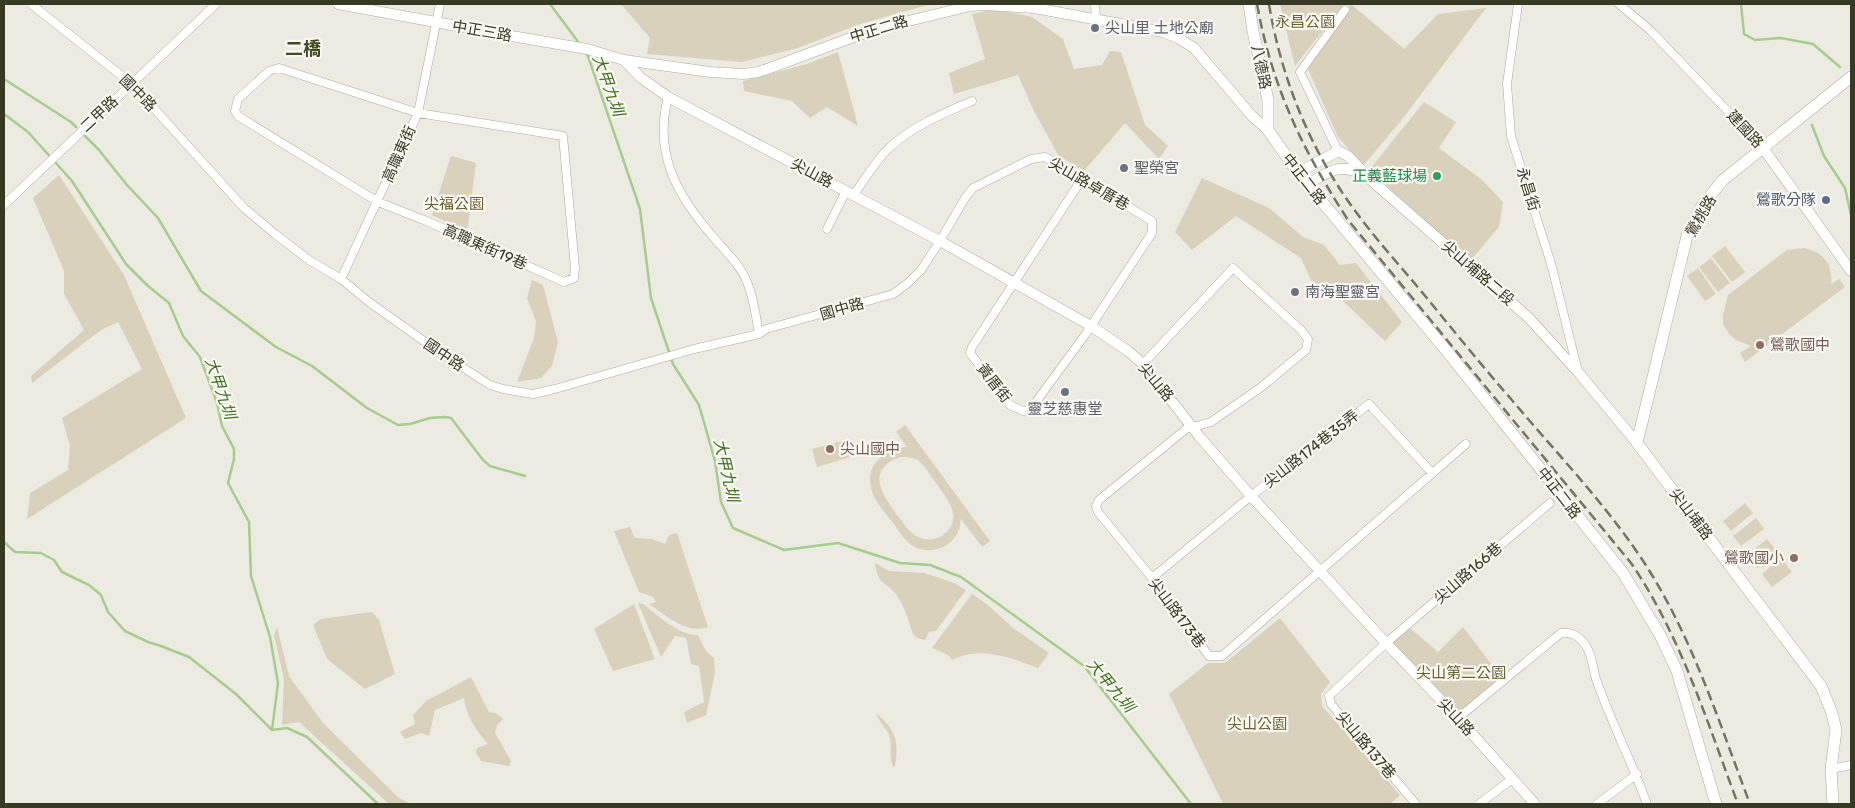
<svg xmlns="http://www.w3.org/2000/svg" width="1855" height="808" font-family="Rubik,'Noto Sans TC',sans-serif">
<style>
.green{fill:#dad1bc;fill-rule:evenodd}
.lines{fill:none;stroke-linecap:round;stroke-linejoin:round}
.stream{stroke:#a8cc8e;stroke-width:2.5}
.minor-casing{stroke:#aaab9d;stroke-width:9}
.tertiary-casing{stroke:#aaab9d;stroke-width:11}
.secondary-casing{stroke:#abad99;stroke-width:12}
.minor{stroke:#fff;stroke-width:8}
.tertiary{stroke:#fff;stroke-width:10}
.secondary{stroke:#fff;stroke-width:11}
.rail{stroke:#72765e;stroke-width:2.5;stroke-dasharray:10 5;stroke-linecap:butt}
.worship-dot{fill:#6b7280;stroke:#f8f7f2;stroke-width:2}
.leisure-dot{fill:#2e9e5b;stroke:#f8f7f2;stroke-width:2}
.service-dot{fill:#5c6f8a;stroke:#f8f7f2;stroke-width:2}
.education-dot{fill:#8d6e63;stroke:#f8f7f2;stroke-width:2}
.labels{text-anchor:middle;stroke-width:4.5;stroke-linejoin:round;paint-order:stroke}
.park-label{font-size:15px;fill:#6e6231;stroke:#f8f7f2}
.worship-label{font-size:15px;fill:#5b616d;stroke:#f8f7f2;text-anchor:start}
.street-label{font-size:15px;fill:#373a23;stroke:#f8f7f2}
.leisure-label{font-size:15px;fill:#27864d;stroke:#f8f7f2;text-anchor:end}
.service-label{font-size:15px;fill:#4e5e75;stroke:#f8f7f2;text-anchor:end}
.education-label{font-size:15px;fill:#785e54;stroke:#f8f7f2;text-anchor:start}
.water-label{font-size:16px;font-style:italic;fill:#427122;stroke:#f8f7f2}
.quarter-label{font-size:18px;font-weight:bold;fill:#434b21;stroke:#f8f7f2}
</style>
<rect width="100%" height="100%" fill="#ebebe2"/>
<!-- green -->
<path class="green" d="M 621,4 L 931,4 L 860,24 L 798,48 L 742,62 L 647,54 L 650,38 Z
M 1280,4 L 1344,4 L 1295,66 Z
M 1351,4 L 1404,49 L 1438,14 L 1486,8 L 1404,117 L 1363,166 L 1338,137 L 1307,67 Z
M 995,9 L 1032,17 L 1063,39 L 1074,69 L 1102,65 L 1110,51 L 1121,52 L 1145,125 L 1168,146 L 1159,159 L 1125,123 L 1084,171 L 1058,155 L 1033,109 L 1018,75 L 954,94 L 949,73 L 985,59 L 972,14 Z
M 838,52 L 858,126 L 827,107 L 810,118 L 792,101 L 744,91 L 743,81 L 807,64 Z
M 1424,102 L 1456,122 L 1439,148 L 1482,180 L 1503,202 L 1499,227 L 1470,261 L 1369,170 Z
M 451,156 L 476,163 L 467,232 L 432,215 Z
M 59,175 L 124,275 L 186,418 L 27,519 L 30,493 L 68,470 L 70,446 L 62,418 L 142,369 L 118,322 L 101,330 L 32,383 L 31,376 L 84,330 L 64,294 L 64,271 L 33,198 Z
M 1202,178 L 1269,208 L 1303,237 L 1324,245 L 1340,265 L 1356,263 L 1402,322 L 1385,341 L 1325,284 L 1313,285 L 1301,258 L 1236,216 L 1192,250 L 1175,232 Z
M 1725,246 L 1745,272 L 1732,282 L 1712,256 Z
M 1804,248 C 1824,252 1833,265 1831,284 L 1839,279 L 1845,287 L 1745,362 L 1740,353 L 1751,346 L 1736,340 L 1729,334 L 1723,324 L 1723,315 L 1728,295 L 1787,250 Z
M 1711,258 L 1730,283 L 1718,292 L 1699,267 Z
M 1698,268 L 1716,294 L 1705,301 L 1687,276 Z
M 532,280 L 543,285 L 558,342 L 552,366 L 541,378 L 517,382 L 534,338 L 536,321 L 527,298 Z
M 905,425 L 990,541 L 982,547 L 961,519 C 960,524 960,529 957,534 C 949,549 928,555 913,546 C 905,541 899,531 893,523 C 886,514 878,505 873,494 C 862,467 883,449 907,447 L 896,432 ZM 900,457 C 905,457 910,457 915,459 C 924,463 929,474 935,482 C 946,497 965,518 943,535 C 936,540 926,541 918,537 C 909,533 903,522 897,515 C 882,494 865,470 900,457 Z
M 846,440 L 850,457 L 817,467 L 812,449 Z
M 1745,503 L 1753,513 L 1731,531 L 1723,521 Z
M 1756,518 L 1764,529 L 1741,546 L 1733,536 Z
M 630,527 L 635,538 L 652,539 L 665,544 L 669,535 L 677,533 L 708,627 C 687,635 666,615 649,604 L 656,602 L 653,597 L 639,592 L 614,531 Z
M 1767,539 L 1778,552 L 1757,568 L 1747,555 Z
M 1781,558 L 1792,572 L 1772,587 L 1762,574 Z
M 875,563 L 889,571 L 924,573 L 940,578 L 956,584 L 966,590 L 936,631 L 929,632 L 925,640 L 917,638 L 913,634 C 909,622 905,608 898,597 C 887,580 878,588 875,563 Z
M 972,594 L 988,605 L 1013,628 L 1049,653 L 1038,668 C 1012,658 980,645 952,660 L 948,655 L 932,648 Z
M 638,603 L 643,604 C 659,616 678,635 698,635 L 706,651 L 714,658 L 715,673 L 706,715 L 687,723 L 684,712 L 704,702 L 699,666 L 691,664 L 686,638 L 675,636 L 661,657 Z
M 634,604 L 655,659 L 613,671 L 594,629 Z
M 372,612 L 379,620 L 395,674 L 365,689 L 327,659 L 313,625 L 321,619 Z
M 1280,618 L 1330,682 L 1321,694 L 1322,706 L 1400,795 L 1390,804 L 1223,804 L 1169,694 L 1208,663 L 1225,663 Z
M 277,627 L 289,676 L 323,723 L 399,798 L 411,804 L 389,804 L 299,722 L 282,725 L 284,679 L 274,635 Z
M 1463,627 L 1501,677 L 1458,714 L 1392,643 L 1410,628 L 1438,652 Z
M 471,677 L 489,712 L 496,713 L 503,719 L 497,725 L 495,733 L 511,761 L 509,766 L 481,761 L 476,753 L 477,748 L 488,744 C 476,731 466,715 464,698 L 435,710 L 429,736 L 421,733 L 405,739 L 400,732 L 415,724 L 413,715 L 426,701 Z
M 876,713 C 896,730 899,740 895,766 L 893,767 C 889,757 892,748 890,738 C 888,729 879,723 876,713 Z"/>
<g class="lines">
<!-- stream -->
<path class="stream" d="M 550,4 L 579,43
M 1741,4 L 1744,34 L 1755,40 L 1781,38 L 1813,44 L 1840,67
M 585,52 L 588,56 L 640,209 L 651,298 L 673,364 L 699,405 L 715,461 L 721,502 L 733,528 L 784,550 L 838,543 L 900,563 L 930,565 L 961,577 L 1084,666 L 1191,804
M 4,79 L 71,122 L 76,127
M 4,114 L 28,132 L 72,181 L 126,264 L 148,286 L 169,303 L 183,336 L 200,357 L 217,403 L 222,426 L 234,449 L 234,459 L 228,483 L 249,522 L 251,576 L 270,637 L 278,683 L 272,730
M 1812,125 L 1824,156 L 1845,188 L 1851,215
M 85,136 L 99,150 L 127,185 L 158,218 L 201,291 L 276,347 L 312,366 L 367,408 L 398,425 L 410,424 L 430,418 L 445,417 L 451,418 L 483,460 L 490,466 L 525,476
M 4,542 L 15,552 L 41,553 L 54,560 L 62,572 L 89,585 L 101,595 L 108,612 L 125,631 L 148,642 L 161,646 L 189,657 L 236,694 L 272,730 L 287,728 L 307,737 L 378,804"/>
<!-- minor casing -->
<g class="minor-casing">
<path id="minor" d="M 31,4 L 132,84 L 244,208 L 275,234 L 309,260 L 341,279 L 369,302 L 442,354 L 490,385 L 503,389 L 533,394 L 555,389 L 694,349 L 759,334 L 766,329 L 893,294 L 908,283 L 921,270 L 940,241 L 965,198 L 973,188 L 1031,159 L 1045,157 L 1152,221 L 1152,233 L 1085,335 L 1030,410 L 1023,411 L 1010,405 L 970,353 L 972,347 L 1082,179
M 1095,4 L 1096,19
M 1518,4 L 1507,84 L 1511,136 L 1552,267 L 1578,372
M 1619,4 L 1650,30 L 1763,148
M 279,68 L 418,113 L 563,136 L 575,268 L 574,278 L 564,282 L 424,220 L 378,202 L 238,116 L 235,111 L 238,99 L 269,71 Z
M 668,97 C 653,155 678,197 715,239 C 726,252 741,266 747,282 C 754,298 756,318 759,334
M 1338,151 L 1300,72 L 1345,10
M 854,194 C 865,180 875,161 889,148 C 913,126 942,114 972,101
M 4,205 L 216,4
M 827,229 L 846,191
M 341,279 L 418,113 L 440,4
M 1143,364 L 1233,268 L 1301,330 L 1308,339 L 1306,350 L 1260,388 L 1211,422 L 1186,429 L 1099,500 L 1096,506 L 1098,512 L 1152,578 L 1209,656 L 1222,656 L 1466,444
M 1152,578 L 1251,496 L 1369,404 L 1432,473
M 1458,718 L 1561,633 C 1573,632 1579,636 1586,646 C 1592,655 1593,669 1596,679 C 1611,722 1632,762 1647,804
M 1831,769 L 1851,765
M 1416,804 L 1331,704 L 1329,696 L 1386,643 L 1550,503
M 1479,804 L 1512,779
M 1597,804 L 1637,774"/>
</g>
<!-- tertiary casing -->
<g class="tertiary-casing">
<path id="tertiary" d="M 338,4 L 506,35 L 587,49 L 624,60 L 710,72 L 744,74 L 758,72 L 770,68 L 856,36 L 896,24 L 970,6 L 984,5 L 1035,8 L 1163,32 L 1178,38 L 1194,48 L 1252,116 L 1268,130
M 624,60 L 640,77 L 668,97 L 940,241 L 1091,326 L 1128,351 L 1143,364 L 1199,436 L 1251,496 L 1386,643 L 1458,718 L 1535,804
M 1763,148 L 1851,271
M 1298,173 L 1338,151 L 1348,156 L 1372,181 L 1529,318 L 1578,372 L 1637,443
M 1307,185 C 1326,173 1340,162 1361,174"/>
</g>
<!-- secondary casing -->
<g class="secondary-casing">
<path id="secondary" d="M 1249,4 L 1253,31 L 1268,100 L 1268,130 L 1298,173 L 1450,355 L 1623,573 L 1660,635 L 1677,671 L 1716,804
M 1833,804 L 1831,769 L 1836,730 L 1832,713 L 1821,686 L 1637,443 L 1688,232 L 1702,206 L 1723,180 L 1851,77"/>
</g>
<!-- minor -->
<use href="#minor" class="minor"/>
<!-- tertiary -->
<use href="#tertiary" class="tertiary"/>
<!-- secondary -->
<use href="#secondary" class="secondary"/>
<!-- rail -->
<path class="rail" d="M 1257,4 C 1272,87 1302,149 1348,220 L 1631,563 C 1681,636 1707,722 1738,804
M 1269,4 C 1281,78 1311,152 1356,212 C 1378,242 1403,269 1426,297 C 1454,331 1482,366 1511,399 C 1553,449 1598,496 1635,549 C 1689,626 1717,717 1750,804"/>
</g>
<!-- markers -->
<g class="worship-dot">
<circle cx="1095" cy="28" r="5"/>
<circle cx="1124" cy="168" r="5"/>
<circle cx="1295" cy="292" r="5"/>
<circle cx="1065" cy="392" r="5"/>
</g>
<circle class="leisure-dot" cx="1437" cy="176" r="5"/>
<circle class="service-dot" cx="1826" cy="200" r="5"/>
<g class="education-dot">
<circle cx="1760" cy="345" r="5"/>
<circle cx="830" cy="449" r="5"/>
<circle cx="1794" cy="558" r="5"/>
</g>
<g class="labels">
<!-- park labels -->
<g class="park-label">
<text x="1305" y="27">永昌公園</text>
<text x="454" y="209">尖福公園</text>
<text x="1461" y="678">尖山第二公園</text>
<text x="1257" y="729">尖山公園</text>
</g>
<!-- worship labels -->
<g class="worship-label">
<text x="1105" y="33">尖山里 土地公廟</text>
<text x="1134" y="173">聖榮宮</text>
<text x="1305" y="297">南海聖靈宮</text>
<text x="1065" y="414" text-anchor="middle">靈芝慈惠堂</text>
</g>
<!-- street labels -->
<g class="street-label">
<text transform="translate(879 29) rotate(-17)" y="5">中正二路</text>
<text transform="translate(482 31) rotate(10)" y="5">中正三路</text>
<text transform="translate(1261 67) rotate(78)" y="5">八德路</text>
<text transform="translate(138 93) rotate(45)" y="5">國中路</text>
<text transform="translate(99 114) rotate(-43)" y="5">二甲路</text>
<text transform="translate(1745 129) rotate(47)" y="5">建國路</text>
<text transform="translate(399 154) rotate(-66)" y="5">高職東街</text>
<text transform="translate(812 173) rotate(28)" y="5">尖山路</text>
<text transform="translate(1304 179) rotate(52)" y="5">中正二路</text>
<text transform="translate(1089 184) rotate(30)" y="5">尖山路卓厝巷</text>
<text transform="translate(1528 189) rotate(73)" y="5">永昌街</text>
<text transform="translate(1701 216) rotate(-60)" y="5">鶯桃路</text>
<text transform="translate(485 247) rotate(24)" y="5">高職東街19巷</text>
<text transform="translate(1478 273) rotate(41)" y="5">尖山埔路二段</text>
<text transform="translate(842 309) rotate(-16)" y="5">國中路</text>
<text transform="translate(444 355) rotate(34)" y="5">國中路</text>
<text transform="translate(1156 382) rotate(50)" y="5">尖山路</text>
<text transform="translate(994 383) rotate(52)" y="5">黃厝街</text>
<text transform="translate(1311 449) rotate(-38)" y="5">尖山路174巷35弄</text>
<text transform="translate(1559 493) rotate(52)" y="5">中正二路</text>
<text transform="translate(1691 514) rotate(53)" y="5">尖山埔路</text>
<text transform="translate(1468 573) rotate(-41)" y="5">尖山路166巷</text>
<text transform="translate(1177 613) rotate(53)" y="5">尖山路173巷</text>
<text transform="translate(1456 717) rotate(47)" y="5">尖山路</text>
<text transform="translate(1366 745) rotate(50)" y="5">尖山路137巷</text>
</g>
<!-- leisure labels -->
<g class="leisure-label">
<text x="1427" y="181">正義藍球場</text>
</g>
<!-- service labels -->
<g class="service-label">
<text x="1816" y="205">鶯歌分隊</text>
</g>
<!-- education labels -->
<g class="education-label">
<text x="1770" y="350">鶯歌國中</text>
<text x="840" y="454">尖山國中</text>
<text x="1784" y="563" text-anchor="end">鶯歌國小</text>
</g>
<!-- water labels -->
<g class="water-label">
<text transform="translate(609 85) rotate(70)" y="6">大甲九圳</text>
<text transform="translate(221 388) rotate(71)" y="6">大甲九圳</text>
<text transform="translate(727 470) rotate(77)" y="6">大甲九圳</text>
<text transform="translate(1111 685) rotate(50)" y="6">大甲九圳</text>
</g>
<!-- quarter labels -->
<g class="quarter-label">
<text x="303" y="55">二橋</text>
</g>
</g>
<!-- border -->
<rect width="1855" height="808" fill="none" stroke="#373a23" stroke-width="10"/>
</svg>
